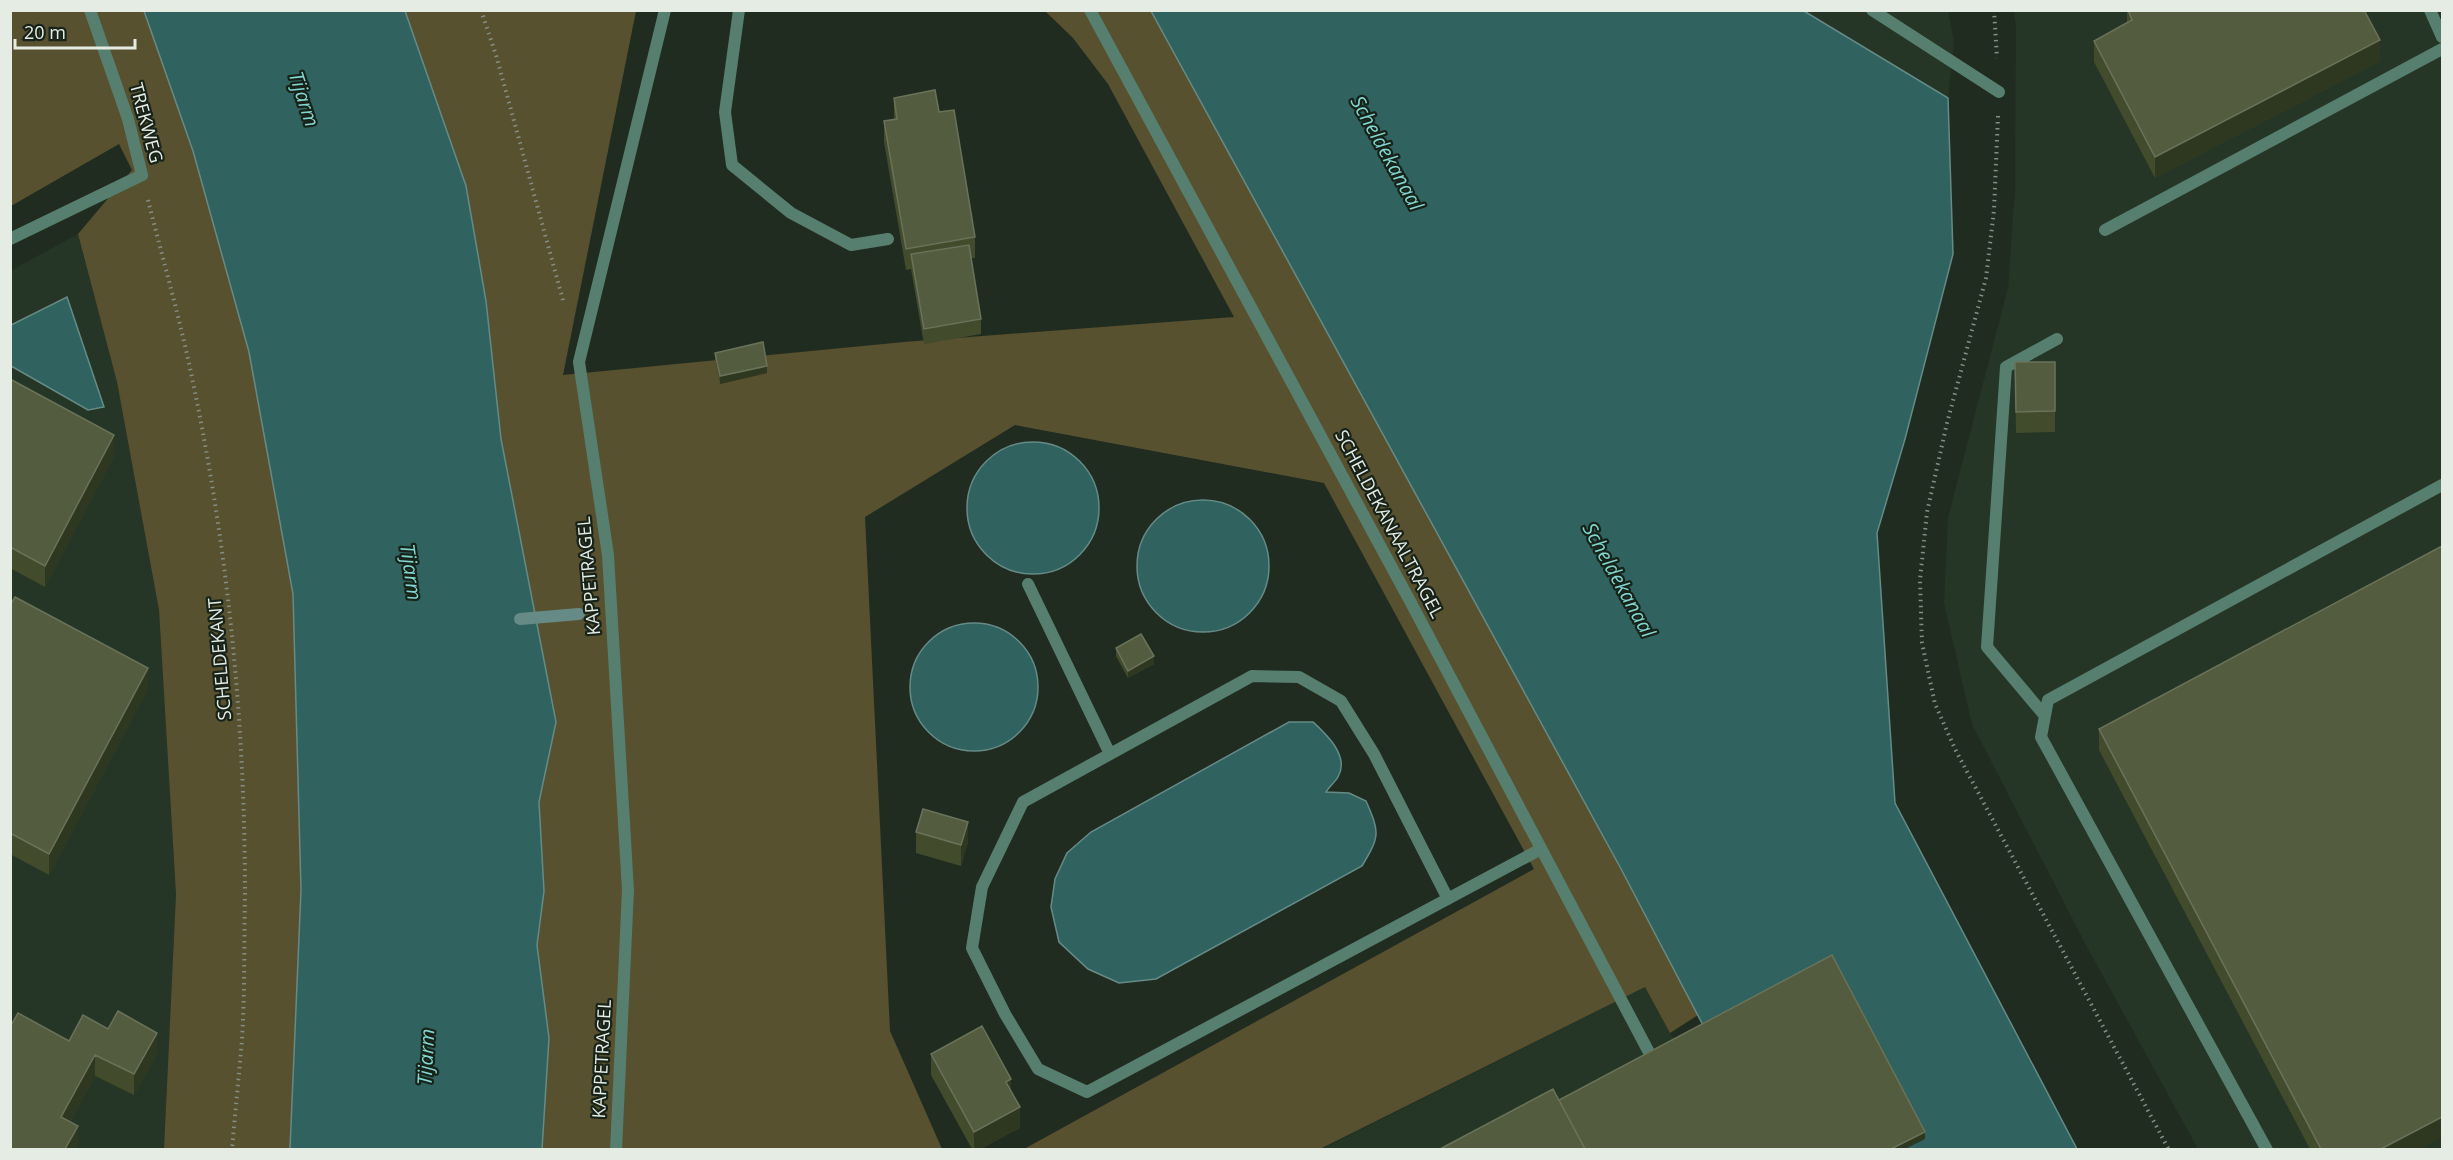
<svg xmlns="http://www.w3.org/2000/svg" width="2453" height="1160" font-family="'Open Sans',sans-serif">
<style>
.built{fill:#253626}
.green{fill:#58512f}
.water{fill:#30625f;stroke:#668b87;stroke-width:1.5}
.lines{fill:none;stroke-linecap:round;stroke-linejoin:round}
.stream{stroke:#668b87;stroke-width:12}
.path{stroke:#858e85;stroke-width:4;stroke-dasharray:1.5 4.5;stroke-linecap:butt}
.lane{stroke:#577f6f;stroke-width:12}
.street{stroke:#577f6f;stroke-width:12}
.wall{fill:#424b2c}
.shaded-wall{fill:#2e371f}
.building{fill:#545c40;stroke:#6a7359;stroke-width:1.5}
.labels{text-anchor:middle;stroke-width:4.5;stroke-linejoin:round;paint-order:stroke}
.street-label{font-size:18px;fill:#e4ece4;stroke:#172218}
.water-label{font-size:20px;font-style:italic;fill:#81d6d2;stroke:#172218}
</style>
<rect width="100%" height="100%" fill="#212c21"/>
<!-- built -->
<path class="built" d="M 1804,11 L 1948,11 L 1954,42 L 1948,98 Z
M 2014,11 L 2442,11 L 2442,1149 L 2198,1149 L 2085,943 L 1972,724 L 1944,603 L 1948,518 L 2008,288 L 2015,191 L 2016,25 Z
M 78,234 L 117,382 L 159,610 L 176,894 L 164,1149 L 11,1149 L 10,271 Z
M 1645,987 L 1734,1149 L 1320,1150 Z"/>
<!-- green -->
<path class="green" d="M 11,11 L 144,11 L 193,151 L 249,352 L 293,594 L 301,890 L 290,1149 L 164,1149 L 176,894 L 159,610 L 117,382 L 78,234 L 132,170 L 119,144 L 11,206 Z
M 405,11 L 636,11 L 563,375 L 904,342 L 1234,317 L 1108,84 L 1073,38 L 1045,11 L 1151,11 L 1620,867 L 1698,1015 L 1670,1033 L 1645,987 L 1320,1149 L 1024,1149 L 1534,869 L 1324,483 L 1015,425 L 865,517 L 890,1031 L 942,1149 L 542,1149 L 549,1038 L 537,945 L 544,891 L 539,802 L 556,722 L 501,439 L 486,301 L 466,186 Z"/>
<!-- water -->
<path class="water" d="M 144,11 L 405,11 L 466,186 L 486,301 L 501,439 L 556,722 L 539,802 L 544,891 L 537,945 L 549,1038 L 542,1149 L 290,1149 L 301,890 L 293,594 L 249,352 L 193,151 Z
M 1151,11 L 1804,11 L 1948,98 L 1953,254 L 1905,439 L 1877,533 L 1895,803 L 2077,1149 L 1768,1149 L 1620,867 Z
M 67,297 L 104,407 L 88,410 L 11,366 L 11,325 Z
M967 508a66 66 0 1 1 132 0a66 66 0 1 1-132 0Z
M1137 566a66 66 0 1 1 132 0a66 66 0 1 1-132 0Z
M910 687a64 64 0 1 1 128 0a64 64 0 1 1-128 0Z
M 1289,722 L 1313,722 C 1326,734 1350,756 1338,777 C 1335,782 1329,787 1326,792 L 1349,793 L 1366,801 C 1380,833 1380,836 1362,866 L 1156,979 L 1119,983 L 1088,969 L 1059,942 L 1051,907 L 1055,879 L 1067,853 L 1091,832 Z"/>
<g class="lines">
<!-- stream -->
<path class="stream" d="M 520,619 L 579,614"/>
<!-- path -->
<path class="path" d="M 481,10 L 496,55 L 564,304
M 1994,10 L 1997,58
M 1998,116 L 1994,210 L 1986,278 L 1947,423 L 1927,512 L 1920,580 L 1922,643 L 1935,704 L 1956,751 L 2169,1150
M 148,200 C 162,256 178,312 190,368 C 227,541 245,718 245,895 C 244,943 245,991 242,1039 C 239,1076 235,1113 232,1150"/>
<!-- lane -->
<path class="lane" d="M 739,10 L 725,112 L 732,165 L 791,213 L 851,245 L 888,239
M 1872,10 L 1999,92
M 2430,10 L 2442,37
M 2105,230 L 2442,49
M 1028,584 L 1110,754
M 2045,716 L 1987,647 L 2006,367 L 2057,339
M 1448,899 L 1374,754 L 1341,701 L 1299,677 L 1252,676 L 1023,802 L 982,887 L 972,948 L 1005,1014 L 1038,1069 L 1087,1092 L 1541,849
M 616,1150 L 628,890 L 608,555 L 579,362 L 665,10
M 2267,1150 L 2041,737 L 2048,700 L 2442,485"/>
<!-- street -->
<path class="street" d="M 1090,10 L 1410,601 L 1652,1058
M 10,239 L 142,175 L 128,119 L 90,10"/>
</g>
<!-- wall -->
<path class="wall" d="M 2127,11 L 2380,61 L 2155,178 L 2094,62 L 2094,41 L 2127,23 Z
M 894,98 L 939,112 L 975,237 L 975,258 L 971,258 L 981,319 L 981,334 L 924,344 L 911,269 L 906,270 L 884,142 L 884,121 L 894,120 Z
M 715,353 L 767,373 L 720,384 L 715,360 Z
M 2015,362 L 2055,362 L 2055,432 L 2016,433 Z
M 10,379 L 114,456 L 45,587 L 10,568 Z
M 10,606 L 148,689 L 49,875 L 10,854 Z
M 1116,648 L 1154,664 L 1128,678 L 1116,656 Z
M 2099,729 L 2420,1149 L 2310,1149 L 2099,750 Z
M 916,832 L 968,842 L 961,866 L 916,853 Z
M 108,1029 L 157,1054 L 134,1095 L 95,1076 L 70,1122 L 78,1147 L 10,1149 L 69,1041 Z
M 931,1054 L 1011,1092 L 1020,1128 L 980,1149 L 972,1149 L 931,1075 Z"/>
<!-- shaded-wall -->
<path class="shaded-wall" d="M 2380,40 L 2380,61 L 2155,178 L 2155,157 Z
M 767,366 L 767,373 L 720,384 L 720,376 Z
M 114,435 L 114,456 L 45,587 L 45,566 Z
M 1154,656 L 1154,664 L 1128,678 L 1128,671 Z
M 148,668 L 148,689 L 49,875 L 49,854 Z
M 968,822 L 968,842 L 961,866 L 961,845 Z
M 157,1033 L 157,1054 L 134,1095 L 134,1074 Z
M 95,1055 L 95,1076 L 61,1138 L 61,1117 Z
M 1011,1079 L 1011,1100 L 1006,1082 Z
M 1020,1107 L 1020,1128 L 980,1149 L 974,1149 L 974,1132 Z
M 2442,1117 L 2442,1138 L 2420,1149 L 2381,1149 Z
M 78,1126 L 78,1147 L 77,1149 L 65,1149 Z
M 1925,1132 L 1925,1139 L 1905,1149 L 1891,1149 Z"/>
<!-- building -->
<path class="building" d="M 2364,10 L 2380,40 L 2155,157 L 2094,41 L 2132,20 L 2128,10 Z
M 935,90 L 939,112 L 954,110 L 975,237 L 906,249 L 884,121 L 897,119 L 894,98 Z
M 969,245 L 981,319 L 924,329 L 911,254 Z
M 763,342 L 767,366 L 720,376 L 715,353 Z
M 2015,362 L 2055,362 L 2055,411 L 2016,412 Z
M 10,379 L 114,435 L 45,566 L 10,547 Z
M 2442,546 L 2442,1117 L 2381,1149 L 2321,1149 L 2099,729 Z
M 15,597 L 148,668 L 49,854 L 10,833 L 10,606 Z
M 1141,634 L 1154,656 L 1128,671 L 1116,648 Z
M 923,809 L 968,822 L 961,845 L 916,832 Z
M 1832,955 L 1925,1132 L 1891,1149 L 1585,1149 L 1559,1100 Z
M 118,1011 L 157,1033 L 134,1074 L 95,1055 L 61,1117 L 78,1126 L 65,1149 L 10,1149 L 10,1027 L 18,1013 L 69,1041 L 83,1015 L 108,1029 Z
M 982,1026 L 1011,1079 L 1006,1082 L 1020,1107 L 974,1132 L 931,1054 Z
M 1553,1089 L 1585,1149 L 1440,1149 Z"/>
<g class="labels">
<!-- street labels -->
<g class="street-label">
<text transform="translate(146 123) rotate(75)" y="6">TREKWEG</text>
<text transform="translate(1389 524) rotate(62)" y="6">SCHELDEKANAALTRAGEL</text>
<text transform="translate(589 576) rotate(-95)" y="6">KAPPETRAGEL</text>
<text transform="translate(220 659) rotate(-95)" y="6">SCHELDEKANT</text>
<text transform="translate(602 1059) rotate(-87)" y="6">KAPPETRAGEL</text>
</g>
<!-- water labels -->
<g class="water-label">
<text transform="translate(304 99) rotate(72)" y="7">Tijarm</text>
<text transform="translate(1387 153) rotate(61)" y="7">Scheldekanaal</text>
<text transform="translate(411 572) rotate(82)" y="7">Tijarm</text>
<text transform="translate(1619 580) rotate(61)" y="7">Scheldekanaal</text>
<text transform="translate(426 1057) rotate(-87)" y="7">Tijarm</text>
</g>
</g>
<!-- border -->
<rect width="2453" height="1160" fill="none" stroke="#e4ece4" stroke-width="24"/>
<!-- scale -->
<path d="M15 39v9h120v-9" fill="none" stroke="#e4ece4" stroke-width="3"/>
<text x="24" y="39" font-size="18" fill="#e4ece4" stroke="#172218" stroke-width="4.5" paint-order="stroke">20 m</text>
</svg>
